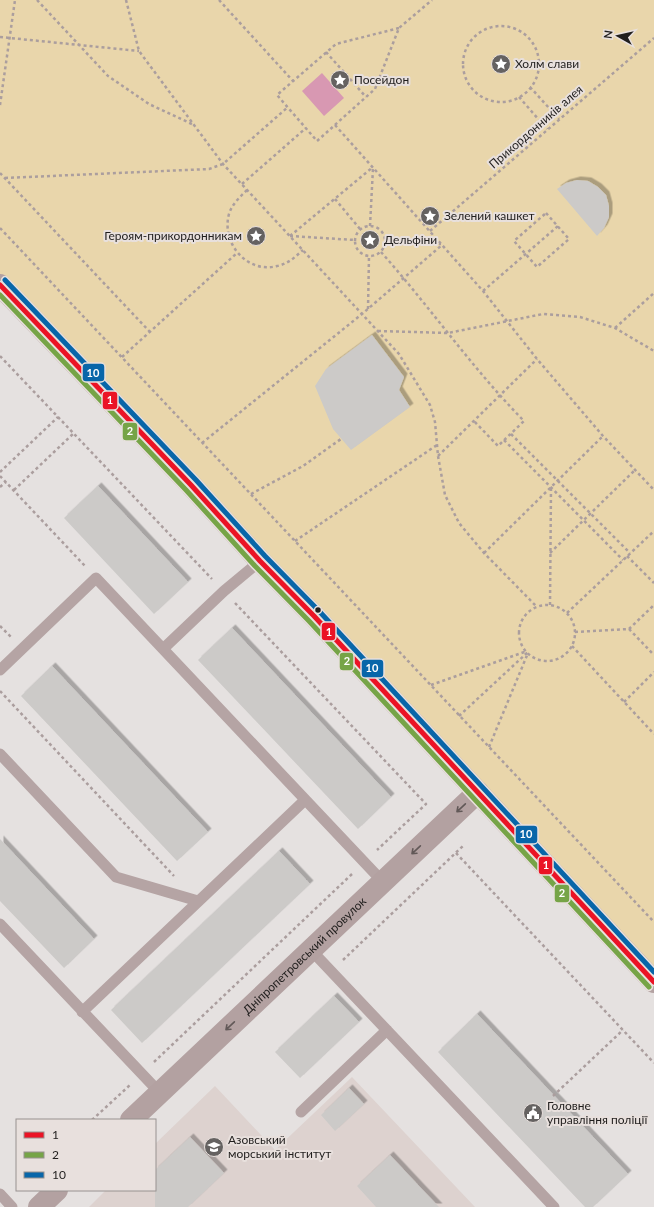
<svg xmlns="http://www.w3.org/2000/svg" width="654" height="1207" font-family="Lato,sans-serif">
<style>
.built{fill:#ddd2cf}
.green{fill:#e9d6ab}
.water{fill:#d898b2}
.building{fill:#cccac8;filter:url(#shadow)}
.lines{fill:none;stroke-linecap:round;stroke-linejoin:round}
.path{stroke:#ab9e9e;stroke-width:2.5;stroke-dasharray:3 3;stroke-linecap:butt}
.service{stroke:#b5a4a4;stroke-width:11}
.secondary{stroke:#b3a1a1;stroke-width:22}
.bus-1-casing{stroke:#e8e0dd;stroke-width:8}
.bus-2-casing{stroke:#e8e0dd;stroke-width:8}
.bus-3-casing{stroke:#e8e0dd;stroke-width:8}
.bus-1{stroke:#eb1325;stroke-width:5}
.bus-2{stroke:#76a447;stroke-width:5}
.bus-3{stroke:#0866a9;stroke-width:5}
.oneway{stroke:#625958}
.bus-dot{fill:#201e1d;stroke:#e8e0dd;stroke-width:1.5}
.labels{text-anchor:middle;stroke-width:4;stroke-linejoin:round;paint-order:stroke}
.poi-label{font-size:12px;fill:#201e1d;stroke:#e8e0dd;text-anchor:start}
.street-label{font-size:12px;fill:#201e1d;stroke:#e8e0dd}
.line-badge{stroke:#e8e0dd;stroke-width:1.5}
.badge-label{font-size:11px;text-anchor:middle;font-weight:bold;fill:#fff}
</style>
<defs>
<filter id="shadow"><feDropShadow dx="3.5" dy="-3.5" stdDeviation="0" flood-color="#0004"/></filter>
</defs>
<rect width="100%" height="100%" fill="#e5e1e0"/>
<!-- built -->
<path class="built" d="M 352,1077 L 475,1207 L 89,1207 L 106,1190 L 155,1190 L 155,1144 L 215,1086 L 275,1150 Z"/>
<!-- green -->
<path class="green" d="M 0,0 L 654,0 L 654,982 L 0,287 Z"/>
<!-- water -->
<path class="water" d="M 322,73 L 344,98 L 324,116 L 302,91 Z"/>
<!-- building -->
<path class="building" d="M 577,180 L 588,181 L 598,187 L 606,195 L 609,206 L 609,217 L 604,228 L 597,236 L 557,189 L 566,183 Z
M 372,335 L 404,377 L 399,390 L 410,407 L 351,450 L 333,429 L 315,386 L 326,369 Z
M 98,486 L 188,582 L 154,614 L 64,518 Z
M 232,628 L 391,797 L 358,829 L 198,660 Z
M 52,666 L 208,832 L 177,861 L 21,696 Z
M 0,839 L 94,939 L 64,968 L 0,901 Z
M 279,851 L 310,884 L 142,1043 L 111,1010 Z
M 334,996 L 359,1022 L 300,1078 L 275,1052 Z
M 477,1014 L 628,1174 L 593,1207 L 585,1207 L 438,1052 Z
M 349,1088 L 364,1104 L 335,1131 L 321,1115 Z
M 190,1137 L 224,1173 L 188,1207 L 155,1207 L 155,1170 Z
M 390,1155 L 419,1186 L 439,1207 L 376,1207 L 357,1186 Z"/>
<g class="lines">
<!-- path -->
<path class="path" d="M 37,0 L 108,76 L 149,104 L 194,125
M 126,0 L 139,51 L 223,164 L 399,354 L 430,405 L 435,422 L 438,456 L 445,495 L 459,523 L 484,553 L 537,607
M 219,0 L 293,81
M463 64a38 38 0 1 1 76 0a38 38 0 1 1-76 0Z
M 399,28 L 336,44 L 277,95 L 317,141 L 375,89 L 399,28 L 432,0
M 0,37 L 139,51
M 326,52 L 366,97
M 530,87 L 559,119
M 519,97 L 547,129
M 0,105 L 15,0
M 335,125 L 483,291 L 537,359 L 603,436 L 654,490
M 0,173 L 150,332
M 5,178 L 209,169 L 223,164 L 288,107
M 242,184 L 306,128
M 247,190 C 240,197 232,204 229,214 C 221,243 247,274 277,266 C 288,264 295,257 303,250
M 335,199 L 360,229
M 546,213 L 569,239 L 537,267 L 514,241 Z
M355 241a15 15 0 1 1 30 0a15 15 0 1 1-30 0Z
M 370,226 L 373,168
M 0,228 L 654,922
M 430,231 L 654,38
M 290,236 L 373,167
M 290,236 L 355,240
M 385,240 L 441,244
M 381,252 C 430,307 472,368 524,421 L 498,446 L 474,421
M 483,291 L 558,226
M 368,309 L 369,256
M 615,328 L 654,293
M 378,331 L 448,333 L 543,314 L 580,317 L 615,328 L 654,351
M 0,356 L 212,579
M 122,357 L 237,253
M 511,434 L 630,553
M 504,440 L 623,560
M 202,443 L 362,314 L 442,245
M 438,456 L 537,359
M 0,472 L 58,417
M 0,476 L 85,566
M 0,487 L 6,482
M 14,490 L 74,433
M 251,494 L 303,466 L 341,439
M 295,541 L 437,445
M 484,553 L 603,436
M 550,553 L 635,470
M 627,556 L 654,583
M 235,603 L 426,804 L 377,850
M 550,605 L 551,488
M519 633a28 28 0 1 1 56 0a28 28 0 1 1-56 0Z
M 567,613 L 654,531
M 0,626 L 11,637
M 629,629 L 654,655
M 575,632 L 629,629 L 654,605
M 572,646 L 654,734
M 431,685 L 527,651
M 0,691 L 174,876
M 624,702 L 654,672
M 459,716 L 528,652
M 489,747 L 528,653
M 456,853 L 654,1063
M 343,960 L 464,845
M 154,1062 L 352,874
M 553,1096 L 623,1030
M 92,1120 L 130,1085"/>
<!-- service -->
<path class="service" d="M 163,649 L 224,591 L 260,561
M 0,670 L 96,578 L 383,882
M 0,754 L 116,877 L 198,901
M 0,924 L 160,1093
M 311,950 L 554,1207
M 82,1012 L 305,800
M 301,1112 L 387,1030
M 0,1194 L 12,1207"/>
<!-- secondary -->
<g class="secondary">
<path d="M 0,285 L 191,485 L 260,561 L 314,616 L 654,982"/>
<path id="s1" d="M 131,1120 L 478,792"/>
<path d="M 39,1207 L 57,1190"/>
</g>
<!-- bus-1 casing -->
<g class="bus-1-casing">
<path id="bus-1" d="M 0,285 L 191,485 L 260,561 L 314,616 L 654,982"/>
</g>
<!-- bus-2 casing -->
<g class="bus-2-casing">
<path id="bus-2" d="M 0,295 L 186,490 L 255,566 L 309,621 L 649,987"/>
</g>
<!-- bus-3 casing -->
<g class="bus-3-casing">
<path id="bus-3" d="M 5,280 L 196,480 L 265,556 L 319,611 L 654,972"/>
</g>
<!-- bus-1 -->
<use href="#bus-1" class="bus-1"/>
<!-- bus-2 -->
<use href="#bus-2" class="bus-2"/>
<!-- bus-3 -->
<use href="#bus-3" class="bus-3"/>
</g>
<!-- one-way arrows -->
<defs><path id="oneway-shaft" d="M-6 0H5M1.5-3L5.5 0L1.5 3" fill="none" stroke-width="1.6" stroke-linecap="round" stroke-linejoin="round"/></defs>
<g class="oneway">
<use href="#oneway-shaft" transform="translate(461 808) rotate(137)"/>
<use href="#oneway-shaft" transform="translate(416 850) rotate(137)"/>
<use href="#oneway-shaft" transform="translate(230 1026) rotate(137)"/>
</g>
<!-- icons -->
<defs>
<g id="sight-disc" transform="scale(1)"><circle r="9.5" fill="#656261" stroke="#e8e0dd"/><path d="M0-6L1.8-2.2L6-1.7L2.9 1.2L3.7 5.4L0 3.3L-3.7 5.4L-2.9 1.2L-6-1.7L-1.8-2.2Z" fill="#fff"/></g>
<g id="civic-disc" transform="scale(1)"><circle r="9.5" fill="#656261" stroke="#e8e0dd"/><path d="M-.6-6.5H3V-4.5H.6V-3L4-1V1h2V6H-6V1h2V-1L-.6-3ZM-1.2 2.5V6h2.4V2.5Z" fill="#fff"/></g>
<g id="university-disc" transform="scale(1)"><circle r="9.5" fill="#656261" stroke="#e8e0dd"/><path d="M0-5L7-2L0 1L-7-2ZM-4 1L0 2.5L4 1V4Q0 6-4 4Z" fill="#fff"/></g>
</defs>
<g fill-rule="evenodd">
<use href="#sight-disc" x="501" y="64"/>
<use href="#sight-disc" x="340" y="80"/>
<use href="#sight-disc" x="430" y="216"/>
<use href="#sight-disc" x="256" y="236"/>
<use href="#sight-disc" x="370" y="240"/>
<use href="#civic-disc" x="533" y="1113"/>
<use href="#university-disc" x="214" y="1147"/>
</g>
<!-- markers -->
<circle class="bus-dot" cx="318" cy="610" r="3.5"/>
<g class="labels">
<!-- poi labels -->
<g class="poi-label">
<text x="515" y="68">Холм слави</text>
<text x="354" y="84">Посейдон</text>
<text x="444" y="220">Зелений кашкет</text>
<text x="242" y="240" text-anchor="end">Героям-прикордонникам</text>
<text x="384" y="244">Дельфіни</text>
<text x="547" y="1110">Головне<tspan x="547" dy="14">управління поліції</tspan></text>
<text x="228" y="1144">Азовський<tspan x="228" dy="14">морський інститут</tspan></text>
</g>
<!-- street labels -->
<g class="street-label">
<text transform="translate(536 127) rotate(-41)" y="4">Прикордонників алея</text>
<text dy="4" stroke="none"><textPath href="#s1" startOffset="239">Дніпропетровський провулок</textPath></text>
</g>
</g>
<g class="line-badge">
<rect x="82" y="363" width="23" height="19" rx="4" fill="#0866a9"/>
<rect x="102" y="391" width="16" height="19" rx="4" fill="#eb1325"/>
<rect x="122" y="422" width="16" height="19" rx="4" fill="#76a447"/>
<rect x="321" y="622" width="15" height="19" rx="4" fill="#eb1325"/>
<rect x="339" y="652" width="15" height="19" rx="4" fill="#76a447"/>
<rect x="361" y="659" width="23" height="19" rx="4" fill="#0866a9"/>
<rect x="515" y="825" width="23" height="19" rx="4" fill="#0866a9"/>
<rect x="538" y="856" width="15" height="19" rx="4" fill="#eb1325"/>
<rect x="554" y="884" width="16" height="19" rx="4" fill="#76a447"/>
</g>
<g class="badge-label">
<text x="93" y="377">10</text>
<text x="110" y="404">1</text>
<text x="130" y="435">2</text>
<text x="329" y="636">1</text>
<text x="347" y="665">2</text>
<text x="372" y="672">10</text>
<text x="526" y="838">10</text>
<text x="546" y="869">1</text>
<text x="562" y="897">2</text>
</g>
<!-- legend -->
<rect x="16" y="1119" width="140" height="72" fill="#e8e0dd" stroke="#989290"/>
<rect x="24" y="1132" width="20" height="6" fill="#eb1325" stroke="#989290"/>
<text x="52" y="1139" font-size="12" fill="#201e1d">1</text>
<rect x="24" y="1152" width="20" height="6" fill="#76a447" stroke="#989290"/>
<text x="52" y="1159" font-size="12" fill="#201e1d">2</text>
<rect x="24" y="1172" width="20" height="6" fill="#0866a9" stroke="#989290"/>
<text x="52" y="1179" font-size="12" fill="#201e1d">10</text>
<!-- north arrow -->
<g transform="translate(618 36) rotate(278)" stroke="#e8e0dd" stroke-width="3" paint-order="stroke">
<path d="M0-3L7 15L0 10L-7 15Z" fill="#201e1d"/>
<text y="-6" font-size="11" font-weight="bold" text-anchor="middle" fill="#201e1d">N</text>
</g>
</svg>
